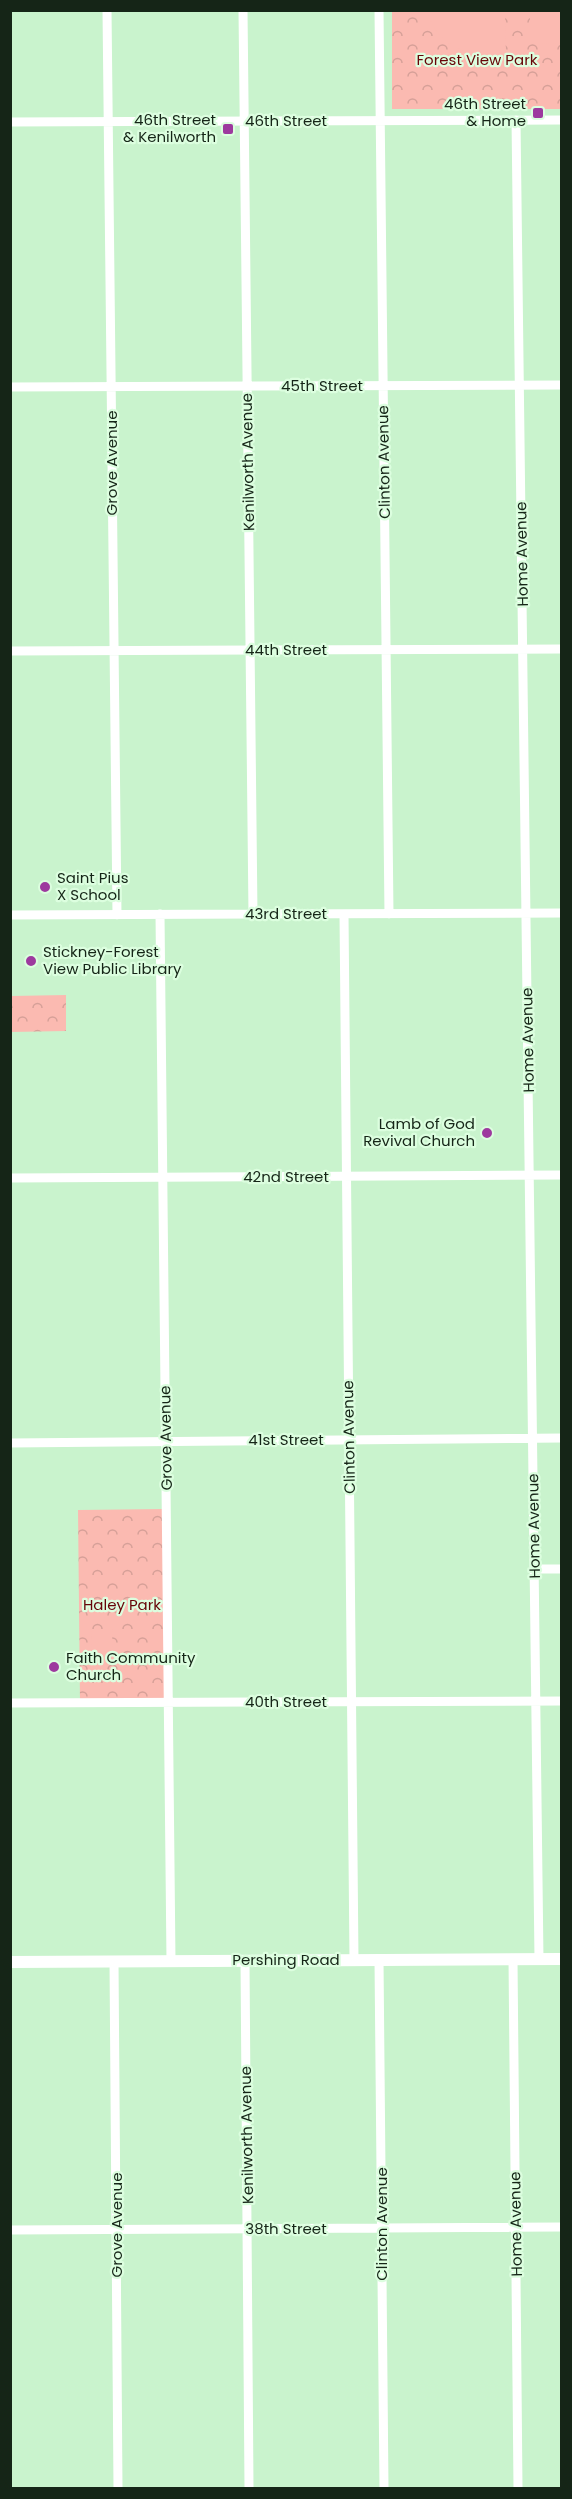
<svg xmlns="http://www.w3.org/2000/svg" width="572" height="2499" font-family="Poppins,sans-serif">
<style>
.park{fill:url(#park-crowns)}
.pitch{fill:#fbbab1}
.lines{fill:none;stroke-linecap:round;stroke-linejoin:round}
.minor{stroke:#fff;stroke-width:9}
.secondary{stroke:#fff;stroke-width:12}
.poi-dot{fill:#9d399e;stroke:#dcfedf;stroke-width:2}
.labels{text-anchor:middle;stroke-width:4.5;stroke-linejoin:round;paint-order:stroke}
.park-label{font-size:15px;fill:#670508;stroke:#dcfedf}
.poi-label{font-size:15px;fill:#152517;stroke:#dcfedf;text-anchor:end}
.street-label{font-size:15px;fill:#152517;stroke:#dcfedf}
</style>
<defs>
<pattern id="park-crowns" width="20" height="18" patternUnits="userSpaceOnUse" patternTransform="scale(1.5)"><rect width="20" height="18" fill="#fbbab1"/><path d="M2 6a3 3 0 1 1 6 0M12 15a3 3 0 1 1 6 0" fill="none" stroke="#d6a098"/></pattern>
</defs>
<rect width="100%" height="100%" fill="#c9f3cd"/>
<!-- park -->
<path class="park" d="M 392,11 L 561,11 L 561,109 L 392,109 Z
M 66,995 L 66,1031 L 11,1032 L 11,996 Z
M 165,1509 L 166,1700 L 80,1701 L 78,1510 Z"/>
<!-- pitch -->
<path class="pitch" d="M 427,11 L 505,11 L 506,58 C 471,55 438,50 427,11 Z
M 561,12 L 561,43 L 530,44 L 530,13 Z
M 91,1629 L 112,1629 L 113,1662 L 92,1662 Z"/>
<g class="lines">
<!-- minor -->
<path class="minor" d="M 107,10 L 117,915
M 243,10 L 253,914
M 379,10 L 389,914
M 516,120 L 539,1959
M 10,122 L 562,120
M 10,387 L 562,385
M 10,651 L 562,649
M 160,914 L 171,1961
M 344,914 L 354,1960
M 10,915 L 562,913
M 10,1178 L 562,1175
M 10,1443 L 562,1438
M 534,1569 L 562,1569
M 10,1703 L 562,1701
M 513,1959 L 518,2488
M 379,1960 L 384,2488
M 114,1961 L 118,2488
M 245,1961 L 249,2488
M 10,2230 L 562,2227"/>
<!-- secondary -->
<path class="secondary" d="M 10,1962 L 562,1959"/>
</g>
<!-- markers -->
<g class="poi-dot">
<rect x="532" y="107" width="12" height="12" rx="3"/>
<rect x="222" y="123" width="12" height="12" rx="3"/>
<circle cx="45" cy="887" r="6"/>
<circle cx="31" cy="961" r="6"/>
<circle cx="487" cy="1133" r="6"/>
<circle cx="54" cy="1667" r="6"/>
</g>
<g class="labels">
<!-- park labels -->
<g class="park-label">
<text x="477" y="65">Forest View Park</text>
<text x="122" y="1610">Haley Park</text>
</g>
<!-- poi labels -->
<g class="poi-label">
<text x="526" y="109">46th Street<tspan x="526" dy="17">&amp; Home</tspan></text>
<text x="216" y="125">46th Street<tspan x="216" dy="17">&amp; Kenilworth</tspan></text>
<text x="57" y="883" text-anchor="start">Saint Pius<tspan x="57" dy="17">X School</tspan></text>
<text x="43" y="957" text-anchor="start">Stickney-Forest<tspan x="43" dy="17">View Public Library</tspan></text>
<text x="475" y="1129">Lamb of God<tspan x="475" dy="17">Revival Church</tspan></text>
<text x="66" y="1663" text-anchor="start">Faith Community<tspan x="66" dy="17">Church</tspan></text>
</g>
<!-- street labels -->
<g class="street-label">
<text x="286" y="126">46th Street</text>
<text x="322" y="391">45th Street</text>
<text transform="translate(248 462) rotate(-91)" y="5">Kenilworth Avenue</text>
<text transform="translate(384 462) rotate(-91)" y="5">Clinton Avenue</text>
<text transform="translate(112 463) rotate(-90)" y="5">Grove Avenue</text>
<text transform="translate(522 554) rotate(-91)" y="5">Home Avenue</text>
<text x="286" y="655">44th Street</text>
<text x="286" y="919">43rd Street</text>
<text transform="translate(528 1040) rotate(-91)" y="5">Home Avenue</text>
<text x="286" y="1182">42nd Street</text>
<text transform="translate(349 1437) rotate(-91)" y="5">Clinton Avenue</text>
<text transform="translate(166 1438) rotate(-91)" y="5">Grove Avenue</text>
<text x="286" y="1445">41st Street</text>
<text transform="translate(534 1526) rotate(-91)" y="5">Home Avenue</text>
<text x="286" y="1707">40th Street</text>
<text x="286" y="1965">Pershing Road</text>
<text transform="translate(247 2135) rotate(-91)" y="5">Kenilworth Avenue</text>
<text transform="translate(382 2224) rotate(-90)" y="5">Clinton Avenue</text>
<text transform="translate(516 2224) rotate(-91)" y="5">Home Avenue</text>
<text transform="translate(117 2225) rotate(-90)" y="5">Grove Avenue</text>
<text x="286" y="2234">38th Street</text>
</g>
</g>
<!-- border -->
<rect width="572" height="2499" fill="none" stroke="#152517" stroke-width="24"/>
</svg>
